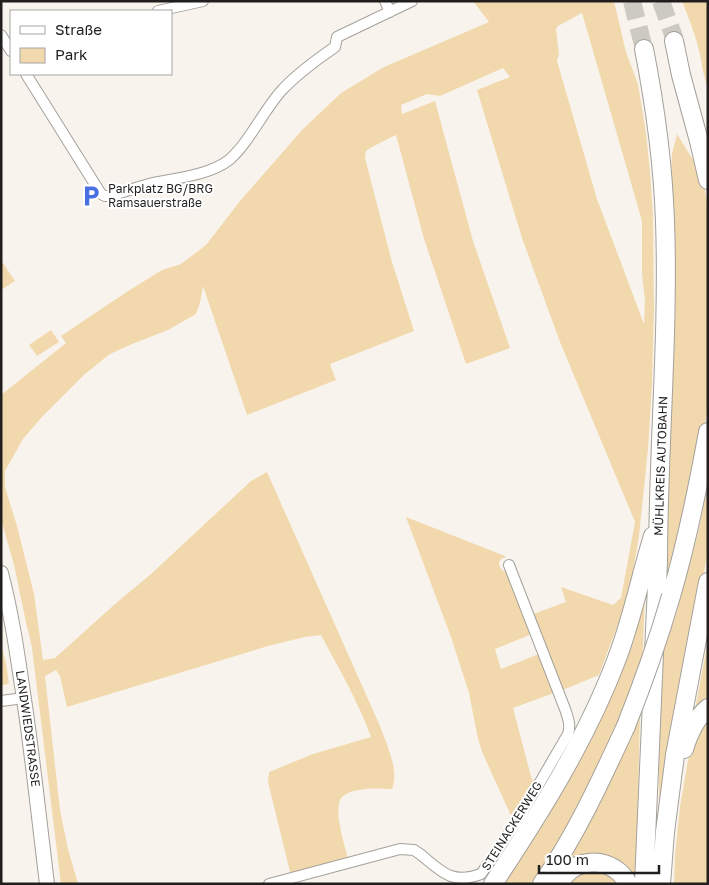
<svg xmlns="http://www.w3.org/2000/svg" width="709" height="885" font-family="'Golos Text',sans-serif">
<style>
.green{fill:#f2d9ad;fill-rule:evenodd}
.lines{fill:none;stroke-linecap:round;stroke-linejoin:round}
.motorway-tunnel{stroke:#cdc9c3;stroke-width:18;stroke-dasharray:18 9;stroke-linecap:butt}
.minor-casing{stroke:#a4a09a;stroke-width:12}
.secondary-casing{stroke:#a4a09a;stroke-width:16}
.motorway-casing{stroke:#a4a09a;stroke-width:20}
.minor{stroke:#fff;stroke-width:10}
.secondary{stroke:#fff;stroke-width:14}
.motorway{stroke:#fff;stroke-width:18}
.motorway-bridge-casing{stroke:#a4a09a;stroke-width:20;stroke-linecap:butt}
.motorway-bridge{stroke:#fff;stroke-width:18}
.labels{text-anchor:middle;stroke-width:4;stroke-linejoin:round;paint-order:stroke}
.poi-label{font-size:12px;fill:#211f1d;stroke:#fff;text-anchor:start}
.street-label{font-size:12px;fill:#211f1d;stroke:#fff}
</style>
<rect width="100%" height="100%" fill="#f8f4ed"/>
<!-- green -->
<path class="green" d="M 473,1 L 614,1 L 626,52 L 638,84 L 646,133 L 650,172 L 653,215 L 654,310 L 652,384 L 648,449 L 639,536 L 632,577 L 625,605 L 599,675 L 563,690 L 533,614 L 566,602 L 561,587 L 613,605 L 621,598 L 635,522 L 560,342 L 522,238 L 477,90 L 510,77 L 503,68 L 440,96 L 427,94 L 401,105 L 402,114 L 435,101 L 473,241 L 510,348 L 466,364 L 424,239 L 396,135 L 372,147 L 366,151 L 365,158 L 392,262 L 414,331 L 330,364 L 336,380 L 247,415 L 203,286 L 200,303 L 196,314 L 168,330 L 132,344 L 110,354 L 85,374 L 41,418 L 23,439 L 5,471 L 5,487 L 17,526 L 34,594 L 43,660 L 55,658 L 115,604 L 151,574 L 251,481 L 267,472 L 380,726 C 386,743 400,771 392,789 C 379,788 352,787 342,797 C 332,808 345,845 348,859 L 291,876 L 268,782 L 269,772 L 313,754 L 371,737 C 359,703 338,667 321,635 L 305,637 L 268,646 L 67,707 L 60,676 L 56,670 L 45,676 L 60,810 L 68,849 L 78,884 L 61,884 L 32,648 L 29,634 L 27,627 L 14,565 L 1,519 L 1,395 L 66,343 L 61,336 L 125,293 L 162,270 L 181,264 L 206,245 L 240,201 L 302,130 L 341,93 L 384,67 L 489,22 ZM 582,13 L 642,221 L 642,275 L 645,300 L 644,324 L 597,199 L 557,61 L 559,54 L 556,29 L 558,26 Z
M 682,1 L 708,1 L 708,91 L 702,67 C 702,62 701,60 700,55 C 696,36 689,19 682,1 Z
M 677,134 L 698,168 L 703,181 L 708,207 L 708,404 L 704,432 L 692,494 L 664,589 L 675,308 L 674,246 L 671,175 L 672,154 Z
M 1,260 L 15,281 L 1,290 Z
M 51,330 L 59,342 L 37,356 L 29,345 Z
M 708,484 L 708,550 L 659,832 L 659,665 L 675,618 L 698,533 Z
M 406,517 L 505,556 L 505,558 L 502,558 L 499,562 C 500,571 502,569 508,574 L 532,634 L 495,649 L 501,669 L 539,654 L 554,693 L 513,708 L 532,780 L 539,779 L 513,820 L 483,754 L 478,739 L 469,693 L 451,637 Z
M 645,591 L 642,674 L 587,798 L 536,884 L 499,884 L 518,856 Z
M 708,641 L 708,703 L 698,710 L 695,709 Z
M 1,645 L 6,663 L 9,684 L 1,685 Z
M 640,713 L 636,884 L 624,866 L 559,873 C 590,821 618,769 640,713 Z
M 708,719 L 708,884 L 674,884 L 675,855 L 680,807 L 688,760 L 697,733 Z
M 590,870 L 601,870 L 622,884 L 567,884 L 577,874 Z"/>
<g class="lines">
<!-- motorway-tunnel -->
<path class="motorway-tunnel" d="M 632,1 L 644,49
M 661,1 L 675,40"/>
<!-- minor casing -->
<g class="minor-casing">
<path id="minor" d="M 385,1 L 390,12
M 158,11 L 203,1
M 1,35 L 11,51
M 26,74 L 101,194 L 105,196 L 109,196 C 123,193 136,187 149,184 C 174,178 208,176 229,160 C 249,143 263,111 282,90 C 297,74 316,60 335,47 L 337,37 L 412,1
M 1,701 L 24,698
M 269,884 L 400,849 L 414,850 L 420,854 C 441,871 451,885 481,874 L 517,822 L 568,734 C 571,725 568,718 565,709 L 509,565"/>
</g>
<!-- secondary casing -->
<g class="secondary-casing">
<g id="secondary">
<path id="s1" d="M 1,573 C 13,619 19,666 26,713 C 34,770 40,827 47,884"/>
</g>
</g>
<!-- motorway casing -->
<g class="motorway-casing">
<path id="motorway" d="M 674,41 L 681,75 L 699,141 L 708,180
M 644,49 C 655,105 663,164 665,221 C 669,335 658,449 658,562 L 644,884
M 671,596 C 687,542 698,487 708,432
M 684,749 C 689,733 695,719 708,708
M 493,884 C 540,813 586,740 616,661 C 632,620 640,578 653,536
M 542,884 C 576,835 601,780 626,726
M 560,884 C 569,862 596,857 615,869 C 621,873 625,877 628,884
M 661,884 L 665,832 L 675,755 L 708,582"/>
</g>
<!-- minor -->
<use href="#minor" class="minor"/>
<!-- secondary -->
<use href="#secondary" class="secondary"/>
<!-- motorway -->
<use href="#motorway" class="motorway"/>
<!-- motorway-bridge casing -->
<g class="motorway-bridge-casing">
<path id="motorway-bridge" d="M 626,726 C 643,683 658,641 671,596"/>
</g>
<!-- motorway-bridge -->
<use href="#motorway-bridge" class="motorway-bridge"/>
</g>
<!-- icons -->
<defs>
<g id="parking-bare" transform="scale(1.725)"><path d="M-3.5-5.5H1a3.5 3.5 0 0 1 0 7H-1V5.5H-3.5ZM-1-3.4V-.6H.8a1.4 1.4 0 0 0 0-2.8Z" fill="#4970e3" stroke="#fff" stroke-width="2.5" paint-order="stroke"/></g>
</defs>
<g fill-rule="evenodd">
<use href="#parking-bare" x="91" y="196"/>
</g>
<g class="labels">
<!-- poi labels -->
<g class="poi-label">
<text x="108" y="193">Parkplatz BG/BRG<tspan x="108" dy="14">Ramsauerstraße</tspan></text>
</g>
<!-- street labels -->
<g class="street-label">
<text transform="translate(661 466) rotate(-88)" y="4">MÜHLKREIS AUTOBAHN</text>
<text dy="4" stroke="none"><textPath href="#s1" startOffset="158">LANDWIEDSTRASSE</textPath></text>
<text transform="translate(512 826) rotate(-58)" y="4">STEINACKERWEG</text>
</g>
</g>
<!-- border -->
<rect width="709" height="885" fill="none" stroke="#211f1d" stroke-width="5"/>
<!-- legend -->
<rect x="10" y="10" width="162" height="65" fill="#ffffff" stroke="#a6a5a5"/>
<rect x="20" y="26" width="25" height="8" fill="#ffffff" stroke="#a6a5a5"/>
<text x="55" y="35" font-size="15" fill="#211f1d">Straße</text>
<rect x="20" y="48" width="25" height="15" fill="#f2d9ad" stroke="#a6a5a5"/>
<text x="55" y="60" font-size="15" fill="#211f1d">Park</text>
<!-- scale -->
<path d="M539 865v8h120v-8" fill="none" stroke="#211f1d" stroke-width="2.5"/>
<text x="546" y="865" font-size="15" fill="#211f1d" stroke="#ffffff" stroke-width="4" paint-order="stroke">100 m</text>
</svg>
